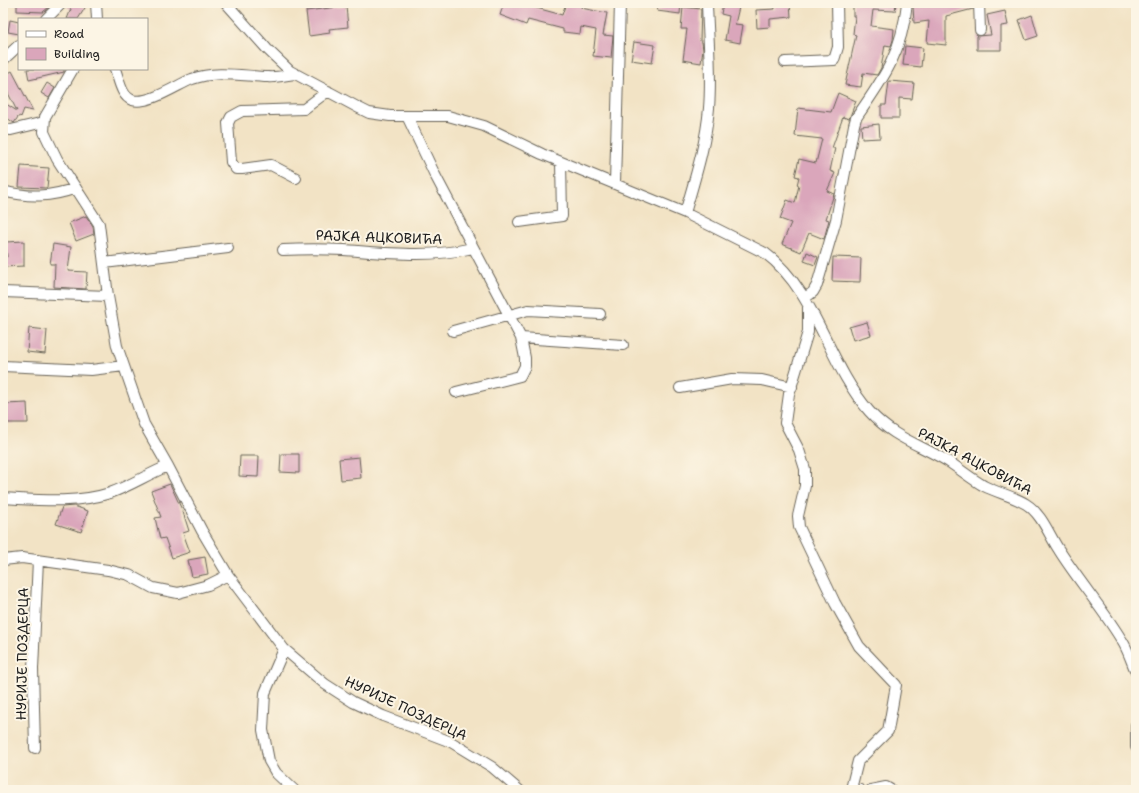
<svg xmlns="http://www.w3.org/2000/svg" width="1139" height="793" font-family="'Shantell Sans',sans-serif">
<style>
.building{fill:#daa6bb}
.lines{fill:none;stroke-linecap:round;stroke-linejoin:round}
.street-casing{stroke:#676257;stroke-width:12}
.street{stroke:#fff;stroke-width:10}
.labels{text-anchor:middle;stroke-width:4;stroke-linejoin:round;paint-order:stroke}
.street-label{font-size:14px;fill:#1c1c1c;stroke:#fcf5e5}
</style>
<rect width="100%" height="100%" fill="#fcf5e5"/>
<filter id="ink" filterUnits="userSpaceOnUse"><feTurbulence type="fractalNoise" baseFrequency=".025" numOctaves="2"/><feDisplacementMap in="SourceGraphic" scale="8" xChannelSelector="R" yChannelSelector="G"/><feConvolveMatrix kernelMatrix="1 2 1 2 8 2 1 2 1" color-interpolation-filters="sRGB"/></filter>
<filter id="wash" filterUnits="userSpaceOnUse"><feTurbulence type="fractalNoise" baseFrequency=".012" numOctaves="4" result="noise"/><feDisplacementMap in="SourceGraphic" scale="16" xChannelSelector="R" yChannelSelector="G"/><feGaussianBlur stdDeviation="0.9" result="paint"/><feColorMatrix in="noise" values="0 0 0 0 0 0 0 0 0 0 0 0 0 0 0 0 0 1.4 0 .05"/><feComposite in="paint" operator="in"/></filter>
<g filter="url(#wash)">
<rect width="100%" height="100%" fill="#f2e3c5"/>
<g id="blocks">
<!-- building -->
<path class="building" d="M 17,3 L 49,3 L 49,7 L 43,12 L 17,11 Z
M 68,3 L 88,3 L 78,19 L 67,19 L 71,9 L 67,7 Z
M 504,3 L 535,3 L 533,7 L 562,15 L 566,3 L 583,3 L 581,8 L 607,13 L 603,35 L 613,36 L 611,58 L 593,56 L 596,30 L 581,27 L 580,34 L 563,32 L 563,29 L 528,20 L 526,25 L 500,15 Z
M 659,3 L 681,3 L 680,14 L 657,11 Z
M 723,3 L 740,3 L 735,24 L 743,25 L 740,43 L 725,40 L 729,16 L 721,14 Z
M 774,3 L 790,3 L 791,17 L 770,19 L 770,27 L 757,28 L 756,10 L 775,9 Z
M 853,3 L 896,3 L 895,11 L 873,10 L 871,26 L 894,29 L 893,40 L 891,46 L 885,45 L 881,68 L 877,75 L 863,73 L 861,87 L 845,85 L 856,35 L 853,34 L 855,16 L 853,16 Z
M 920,3 L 973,3 L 973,9 L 946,16 L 946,45 L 927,43 L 929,21 L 914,23 L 913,6 L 921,6 Z
M 346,6 L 348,27 L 329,29 L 330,33 L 309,36 L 306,11 Z
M 683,7 L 701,9 L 700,41 L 702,42 L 703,50 L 701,63 L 683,60 L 687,29 L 681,29 Z
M 1005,11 L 1008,25 L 1001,26 L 1001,50 L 977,50 L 977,36 L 991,35 L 987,15 Z
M 1032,15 L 1038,36 L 1026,40 L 1019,20 Z
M 10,20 L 19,22 L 19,34 L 8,32 Z
M 634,42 L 655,45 L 652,63 L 631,60 Z
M 905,46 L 923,48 L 921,67 L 903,65 Z
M 27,69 L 64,69 L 64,72 L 29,80 Z
M 12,71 L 33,111 L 24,109 L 21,117 L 20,116 L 18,117 L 14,123 L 3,115 L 3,102 L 17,111 L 3,83 L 3,76 Z
M 889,81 L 914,83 L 912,99 L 899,98 L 899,118 L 881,118 L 881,105 L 886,105 Z
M 47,83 L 55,88 L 49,98 L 41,93 Z
M 838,93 L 856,101 L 849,119 L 843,117 L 832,148 L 835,148 L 830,171 L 835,173 L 827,191 L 834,194 L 826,219 L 829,220 L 824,239 L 809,233 L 801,252 L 782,244 L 791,223 L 780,219 L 787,200 L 795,203 L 799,185 L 797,185 L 799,177 L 795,176 L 799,159 L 816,163 L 822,139 L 795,136 L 798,108 L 831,112 Z
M 879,124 L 880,138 L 862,139 L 861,126 Z
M 21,166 L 49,168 L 47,188 L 19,187 Z
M 86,216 L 93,226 L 94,234 L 76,241 L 69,223 Z
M 24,241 L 24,266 L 3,267 L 3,257 L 7,257 L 6,242 Z
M 53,244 L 71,247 L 68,271 L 87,272 L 86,289 L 54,287 L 55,264 L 50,264 Z
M 807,252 L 818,257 L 815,265 L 804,261 Z
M 833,257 L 861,258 L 860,282 L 832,281 Z
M 867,322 L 871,335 L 853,340 L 849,327 Z
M 29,328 L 47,330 L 45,354 L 27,352 Z
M 27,403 L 28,423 L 5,423 L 5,404 Z
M 281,454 L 299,454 L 299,473 L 280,472 Z
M 240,456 L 259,456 L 258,477 L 239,476 Z
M 359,457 L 361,478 L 341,480 L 339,459 Z
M 170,484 L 183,512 L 189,531 L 183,533 L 190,552 L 172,558 L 165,538 L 160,539 L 155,518 L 161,517 L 151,491 Z
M 74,506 L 88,511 L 81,532 L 56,524 L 62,507 Z
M 205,557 L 208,574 L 192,577 L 188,560 Z"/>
</g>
</g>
<g filter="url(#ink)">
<use href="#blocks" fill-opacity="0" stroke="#676257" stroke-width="1"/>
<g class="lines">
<!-- street casing -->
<g class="street-casing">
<path id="street" d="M 96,3 L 97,19
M 226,3 L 267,49 L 290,71 L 359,108 L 369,113 L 390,116 L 448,116 L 484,126 L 542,154 L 685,213 L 765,253 C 817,292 827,363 869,411 C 893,438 919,444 949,462 C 961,470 972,479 984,486 C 998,493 1013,496 1026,504 C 1042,514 1049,535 1059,550 C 1079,582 1105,611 1124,644 C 1129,653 1132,663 1136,672
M 979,3 L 980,30
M 46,19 L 62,3
M 3,60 L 19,45
M 785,62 L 834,60 L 838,47 L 837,3
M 73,69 L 45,117 L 44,132 L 57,159 L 99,224 L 108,296 L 117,346 L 144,424 L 168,466 L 202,531 L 228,575 L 284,649 L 325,684 L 353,702 L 383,716 L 451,742 L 492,767 L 519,790
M 115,69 C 119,79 121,96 132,100 C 149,105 177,85 192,79 C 217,70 242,76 268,77 C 277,78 286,75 295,74
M 407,116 L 435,175 L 521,338 L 525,358 L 525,366 L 520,376 L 456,392
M 3,129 L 11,130 L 44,122
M 296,178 L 271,165 L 242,169 L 236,169 L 231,162 L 228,123 L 231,117 L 242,111 L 304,109 L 328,91
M 615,183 L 620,3
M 3,191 C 29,198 51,197 76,188
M 685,213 C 695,178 706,144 709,108 C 712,73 708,38 707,3
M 519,222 L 562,216 L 561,162
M 283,250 C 303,249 324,249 344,250 C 388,253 429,258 473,248
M 104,263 L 228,248
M 3,292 L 108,296
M 805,298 L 813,292 L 817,285 L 836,220 L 854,125 L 856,118 C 884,78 902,53 907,3
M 808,307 L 808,332 L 789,394 L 785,423 L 799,450 L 805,469 L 805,486 L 798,516 L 799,527 L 835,603 L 859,646 L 896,685 L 888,731 L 858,761 L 851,789 L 860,790
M 453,331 L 528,310 L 600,314
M 521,338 L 623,345
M 3,366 L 91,370 L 124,366
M 680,388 L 732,379 L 762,380 L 792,387
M 3,498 C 38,500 76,504 110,493 C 130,486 148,474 168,466
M 3,560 L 22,558 L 108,570 L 129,575 L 153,588 L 178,593 L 208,585 L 228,575
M 284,649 L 265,693 L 263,730 L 269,761 L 276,773 L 294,790
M 1136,725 L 1136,747
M 35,748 L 33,669 L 38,560
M 871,790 L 886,787 L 891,790"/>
</g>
<!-- street -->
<use href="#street" class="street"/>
</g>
</g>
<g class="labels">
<!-- street labels -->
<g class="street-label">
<text transform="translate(379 237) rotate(2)" y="5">РАЈКА АЦКОВИЋА</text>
<text transform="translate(975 461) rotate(28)" y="5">РАЈКА АЦКОВИЋА</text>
<text transform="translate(22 654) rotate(-89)" y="5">НУРИЈЕ ПОЗДЕРЦА</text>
<text transform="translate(406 708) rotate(25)" y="5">НУРИЈЕ ПОЗДЕРЦА</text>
</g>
</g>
<!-- margin -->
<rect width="1139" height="793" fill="none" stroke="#fcf5e5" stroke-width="16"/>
<!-- legend -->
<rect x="18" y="18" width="130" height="52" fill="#fcf5e5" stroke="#a29e95"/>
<rect x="26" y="31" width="20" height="6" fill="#ffffff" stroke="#a29e95"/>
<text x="54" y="38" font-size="12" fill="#1c1c1c">Road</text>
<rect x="26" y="48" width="20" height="12" fill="#daa6bb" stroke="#a29e95"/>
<text x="54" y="58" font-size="12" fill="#1c1c1c">Building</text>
</svg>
